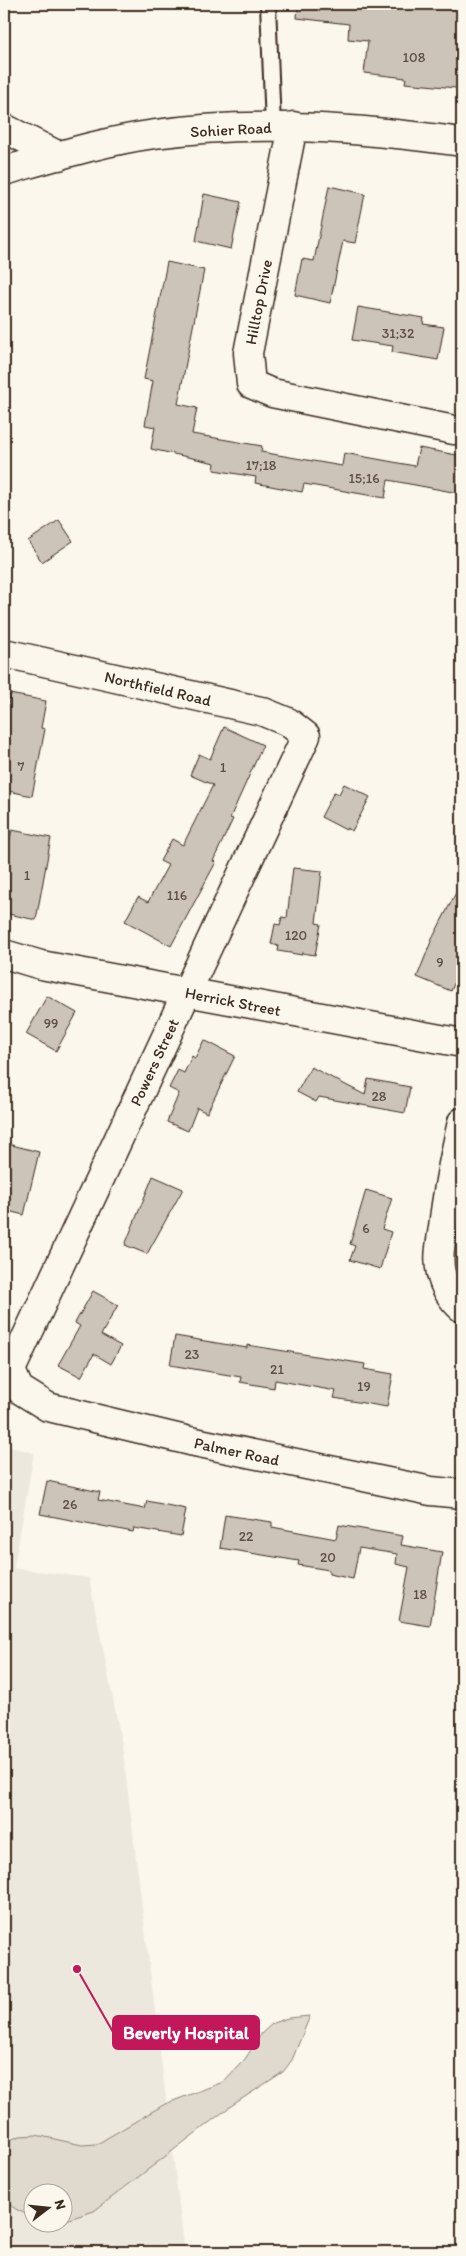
<svg xmlns="http://www.w3.org/2000/svg" width="466" height="2256" font-family="Itim,sans-serif">
<style>
.built{fill:#ede8dd;fill-rule:evenodd}
.green{fill:#dfd9ce;stroke:#8d8276}
.building{fill:#ccc4b9;stroke:#3b2a1e}
.lines{fill:none;stroke-linecap:round;stroke-linejoin:round}
.lane-casing{stroke:#3b2a1e;stroke-width:18}
.street-casing{stroke:#3b2a1e;stroke-width:31}
.secondary-casing{stroke:#3b2a1e;stroke-width:31}
.lane{stroke:#fbf7ec;stroke-width:14}
.street{stroke:#fbf7ec;stroke-width:28}
.secondary{stroke:#fbf7ec;stroke-width:28}
.labels{text-anchor:middle;stroke-width:4;stroke-linejoin:round;paint-order:stroke}
.number-label{font-size:14px;fill:#5f5045}
.street-label{font-size:16px;fill:#3b2a1e;stroke:#fbf7ec}
.leader{fill:none;stroke:#c2185b;stroke-width:2}
.callout-dot{fill:#c2185b;stroke:#fbf7ec;stroke-width:2}
.callout{fill:#c2185b;stroke:#c2185b;stroke-width:2}
.callout-label{font-size:18px;text-anchor:middle;font-weight:bold;fill:#fff}
</style>
<rect width="100%" height="100%" fill="#fbf7ec"/>
<filter id="ink" filterUnits="userSpaceOnUse"><feTurbulence type="fractalNoise" baseFrequency=".02" numOctaves="2"/><feDisplacementMap in="SourceGraphic" scale="10" xChannelSelector="R" yChannelSelector="G"/><feConvolveMatrix kernelMatrix="1 2 1 2 8 2 1 2 1" color-interpolation-filters="sRGB"/></filter>
<g filter="url(#ink)">
<!-- built -->
<path class="built" d="M 4,1445 L 34,1453 L 14,1568 L 89,1578 L 122,1745 L 185,2252 L 4,2252 ZM 32,2194 L 62,2194 L 62,2224 L 32,2224 Z"/>
<!-- green -->
<path class="green" d="M 310,2016 L 292,2060 L 283,2072 L 231,2106 L 94,2211 L 63,2221 L 62,2194 L 32,2194 L 32,2216 C 21,2212 9,2208 4,2196 L 5,2142 L 20,2136 L 36,2135 L 82,2145 L 97,2144 L 165,2104 L 223,2082 L 245,2059 L 262,2033 L 273,2023 L 288,2018 Z"/>
<!-- building -->
<path class="building" d="M 298,4 L 404,4 L 462,10 L 462,84 L 457,84 L 456,88 L 405,83 L 406,78 L 364,73 L 368,41 L 348,39 L 349,24 L 297,18 Z
M 329,186 L 365,194 L 355,243 L 343,241 L 330,303 L 295,295 L 302,259 L 314,261 Z
M 204,194 L 241,202 L 231,249 L 196,241 Z
M 167,262 L 204,270 L 178,404 L 197,408 L 192,434 L 262,446 L 261,452 L 342,466 L 344,453 L 415,466 L 419,448 L 462,456 L 462,471 L 458,493 L 388,480 L 385,498 L 304,484 L 302,492 L 255,483 L 256,477 L 214,470 L 215,463 L 151,449 L 155,427 L 145,425 L 153,381 L 144,379 Z
M 358,307 L 424,318 L 423,324 L 444,327 L 438,360 L 392,352 L 393,346 L 352,340 Z
M 59,520 L 73,541 L 42,562 L 28,541 Z
M 10,694 L 46,701 L 41,728 L 45,729 L 32,796 L 4,790 L 4,728 Z
M 224,727 L 263,745 L 230,818 L 233,819 L 213,861 L 216,862 L 171,946 L 125,921 L 138,897 L 148,902 L 168,865 L 160,861 L 172,839 L 183,845 L 213,785 L 190,775 L 199,754 L 210,759 Z
M 344,784 L 370,797 L 352,831 L 347,828 L 346,830 L 321,817 L 334,792 L 339,794 Z
M 12,830 L 51,838 L 36,920 L 4,913 L 4,857 L 6,857 Z
M 293,868 L 322,871 L 316,923 L 321,924 L 315,955 L 302,953 L 302,955 L 278,951 L 279,946 L 271,944 L 275,924 L 280,925 L 282,917 L 287,918 Z
M 462,881 L 462,951 L 454,970 L 459,972 L 451,991 L 417,977 L 432,939 Z
M 47,996 L 77,1013 L 56,1051 L 26,1034 Z
M 204,1040 L 235,1056 L 207,1113 L 197,1108 L 188,1131 L 167,1122 L 179,1093 L 169,1088 L 178,1070 L 184,1073 L 192,1056 L 195,1058 Z
M 311,1067 L 365,1095 L 368,1079 L 410,1087 L 405,1113 L 319,1097 L 316,1102 L 297,1092 Z
M 4,1143 L 39,1152 L 24,1215 L 4,1210 Z
M 153,1176 L 183,1189 L 147,1254 L 125,1245 Z
M 366,1190 L 392,1198 L 382,1229 L 391,1232 L 380,1269 L 350,1260 L 355,1246 L 350,1244 Z
M 93,1291 L 118,1305 L 101,1335 L 121,1346 L 111,1364 L 94,1354 L 81,1377 L 58,1365 L 80,1326 L 75,1323 Z
M 175,1336 L 247,1348 L 247,1345 L 365,1364 L 364,1369 L 393,1374 L 387,1407 L 334,1398 L 336,1391 L 275,1380 L 274,1388 L 240,1382 L 241,1377 L 170,1365 Z
M 47,1481 L 100,1492 L 98,1500 L 145,1509 L 147,1501 L 186,1509 L 181,1536 L 134,1528 L 133,1532 L 40,1514 Z
M 225,1515 L 272,1522 L 272,1527 L 336,1539 L 339,1525 L 403,1536 L 401,1545 L 442,1552 L 430,1626 L 399,1621 L 409,1567 L 396,1564 L 397,1554 L 359,1548 L 353,1579 L 329,1574 L 329,1570 L 298,1565 L 299,1561 L 220,1548 Z"/>
<g class="lines">
<!-- lane casing -->
<g class="lane-casing">
<path id="lane" d="M 268,4 L 273,126"/>
</g>
<!-- street casing -->
<g class="street-casing">
<path id="street" d="M 293,126 L 248,353 L 251,384 L 272,393 L 454,430 L 462,430
M 4,653 L 261,711 L 288,722 L 306,736 L 11,1370 L 19,1389 L 48,1407 L 190,1441 L 431,1491 L 462,1494
M 462,1122 C 454,1157 447,1191 443,1227 C 441,1242 437,1258 441,1273 C 444,1287 451,1298 462,1308"/>
</g>
<!-- secondary casing -->
<g class="secondary-casing">
<path id="secondary" d="M 4,128 L 59,156
M 4,171 C 53,157 104,141 155,134 C 258,120 360,128 462,142
M 4,954 L 41,965 L 462,1043"/>
</g>
<!-- lane -->
<use href="#lane" class="lane"/>
<!-- street -->
<use href="#street" class="street"/>
<!-- secondary -->
<use href="#secondary" class="secondary"/>
</g>
</g>
<g class="labels">
<!-- number labels -->
<g class="number-label">
<text x="414" y="62">108</text>
<text x="398" y="338">31;32</text>
<text x="261" y="470">17;18</text>
<text x="364" y="483">15;16</text>
<text x="21" y="771">7</text>
<text x="223" y="772">1</text>
<text x="27" y="880">1</text>
<text x="177" y="900">116</text>
<text x="296" y="940">120</text>
<text x="440" y="967">9</text>
<text x="51" y="1028">99</text>
<text x="379" y="1101">28</text>
<text x="366" y="1233">6</text>
<text x="192" y="1359">23</text>
<text x="277" y="1374">21</text>
<text x="364" y="1391">19</text>
<text x="70" y="1509">26</text>
<text x="246" y="1541">22</text>
<text x="328" y="1562">20</text>
<text x="420" y="1599">18</text>
</g>
<!-- street labels -->
<g class="street-label">
<text transform="translate(231 129) rotate(-3)" y="6">Sohier Road</text>
<text transform="translate(258 302) rotate(-79)" y="6">Hilltop Drive</text>
<text transform="translate(158 688) rotate(13)" y="6">Northfield Road</text>
<text transform="translate(233 1001) rotate(11)" y="6">Herrick Street</text>
<text transform="translate(154 1062) rotate(-65)" y="6">Powers Street</text>
<text transform="translate(237 1451) rotate(12)" y="6">Palmer Road</text>
</g>
</g>
<!-- callouts -->
<path class="leader" d="M77 1969L113 2032"/>
<circle class="callout-dot" cx="77" cy="1969" r="5"/>
<rect class="callout" x="113" y="2016" width="146" height="33" rx="5"/>
<g class="callout-label">
<text x="186" y="2039">Beverly Hospital</text>
</g>
<!-- margin -->
<rect width="466" height="2256" fill="none" stroke="#fbf7ec" stroke-width="20"/>
<rect x="10" y="10" width="446" height="2236" fill="none" stroke="#3b2a1e" stroke-width="2" filter="url(#ink)"/>
<!-- north arrow -->
<g transform="translate(48 2208) rotate(74)"><circle r="24" fill="#fbf7ec" stroke="#aea59a"/>
<path d="M0-4L9 19L0 12L-9 19Z" fill="#3b2a1e"/>
<text y="-8" font-size="14" font-weight="bold" text-anchor="middle" fill="#3b2a1e">N</text>
</g>
</svg>
